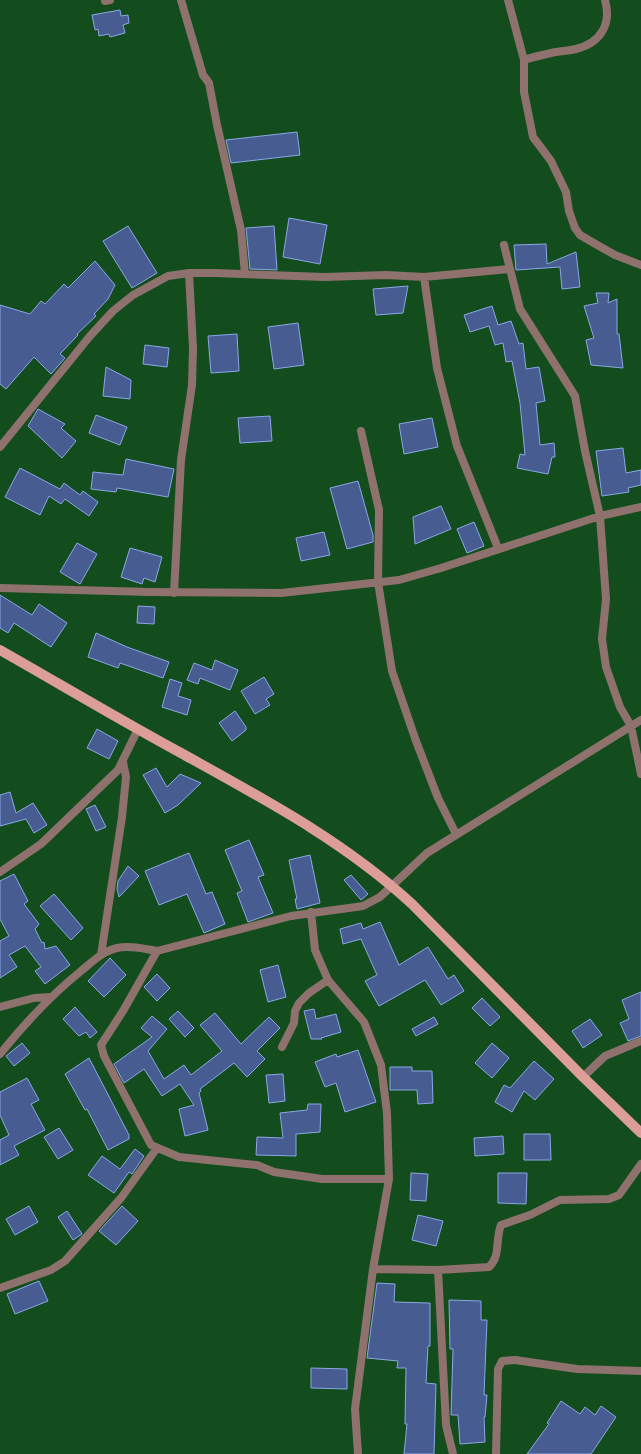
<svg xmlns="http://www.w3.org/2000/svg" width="641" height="1454" font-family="'Work Sans',sans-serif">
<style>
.building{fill:#475d91;stroke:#8ba7e7}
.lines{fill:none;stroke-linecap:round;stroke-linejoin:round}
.street{stroke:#8f716d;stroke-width:8}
.primary{stroke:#dc9e97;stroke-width:10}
</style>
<rect width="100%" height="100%" fill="#134d1d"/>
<!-- building -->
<path class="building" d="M 120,10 L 121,16 L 128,15 L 129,23 L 123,25 L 125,33 L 110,37 L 109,34 L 99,36 L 98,29 L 95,30 L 92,15 Z
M 297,132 L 300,155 L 231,163 L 226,140 Z
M 289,218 L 327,225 L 320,264 L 283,257 Z
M 128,226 L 157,273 L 132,288 L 103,241 Z
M 274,226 L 277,270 L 250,269 L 246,228 Z
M 546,244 L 547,264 L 576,252 L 580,287 L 562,289 L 560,267 L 516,270 L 514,245 Z
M 95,261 L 115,285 L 108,299 L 94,314 L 96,316 L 77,334 L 78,335 L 60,354 L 65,358 L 51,374 L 34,357 L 6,389 L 0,384 L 0,305 L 30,314 L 41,301 L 45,304 L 64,284 L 68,288 Z
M 408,286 L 403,313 L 376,315 L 373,289 Z
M 596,293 L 609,293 L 608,303 L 617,299 L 617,334 L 619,334 L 623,368 L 591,365 L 586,340 L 594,338 L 584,306 L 598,303 Z
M 492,306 L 498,325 L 511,321 L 519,344 L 523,343 L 526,369 L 539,367 L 545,401 L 536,403 L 540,445 L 554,443 L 555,457 L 552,457 L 548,474 L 517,468 L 520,454 L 525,455 L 520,403 L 512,361 L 506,362 L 503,343 L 495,345 L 489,326 L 470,332 L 464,315 Z
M 298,323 L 304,365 L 274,369 L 268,327 Z
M 237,334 L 239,371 L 211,373 L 208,336 Z
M 145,345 L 169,348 L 167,367 L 143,364 Z
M 106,367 L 131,380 L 130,399 L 103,396 Z
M 38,409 L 65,424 L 61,428 L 76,441 L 62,458 L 28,426 Z
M 96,415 L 127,427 L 120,445 L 89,433 Z
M 270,416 L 272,441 L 240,443 L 238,418 Z
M 432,418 L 438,447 L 404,454 L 399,424 Z
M 623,448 L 626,473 L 641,470 L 641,485 L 628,488 L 629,492 L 602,496 L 596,451 Z
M 126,459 L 174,469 L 168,497 L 117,488 L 116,492 L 91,489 L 93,472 L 123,475 Z
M 20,468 L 60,489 L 64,483 L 80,495 L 83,491 L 98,502 L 89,516 L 65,499 L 61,504 L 49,496 L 40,515 L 5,497 Z
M 358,481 L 373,535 L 373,542 L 347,549 L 330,488 Z
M 441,506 L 451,529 L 415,544 L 413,517 Z
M 474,522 L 484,546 L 467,553 L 457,529 Z
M 324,532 L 330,555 L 301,561 L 296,538 Z
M 77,543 L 97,554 L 80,584 L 60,572 Z
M 130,548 L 162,557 L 155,582 L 144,578 L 142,584 L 121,577 Z
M 0,595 L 32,615 L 39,604 L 67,623 L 51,647 L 14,623 L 8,633 L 0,628 Z
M 138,606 L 155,607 L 154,624 L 137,623 Z
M 96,633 L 127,647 L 169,662 L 163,678 L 120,663 L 118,668 L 88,657 Z
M 215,660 L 238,670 L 230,690 L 200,678 L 198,684 L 187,680 L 194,663 L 212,670 Z
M 264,677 L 274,694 L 266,699 L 270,705 L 255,714 L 241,691 Z
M 170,679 L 182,683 L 178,696 L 191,700 L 187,715 L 162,707 Z
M 235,711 L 246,727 L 246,730 L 232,741 L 219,723 Z
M 97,729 L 118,741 L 109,759 L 87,748 Z
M 156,768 L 167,787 L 180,774 L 201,783 L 178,805 L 165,813 L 143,775 Z
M 10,792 L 16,813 L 33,803 L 47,825 L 34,833 L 26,819 L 0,826 L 0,795 Z
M 95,805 L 106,827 L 96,831 L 86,809 Z
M 249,840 L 264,875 L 258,877 L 273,913 L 248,922 L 237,893 L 242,891 L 225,850 Z
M 189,853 L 206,894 L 212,892 L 225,924 L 204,933 L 187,894 L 159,905 L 145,871 Z
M 310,855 L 320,903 L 297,909 L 295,899 L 297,899 L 289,860 Z
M 128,866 L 139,876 L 119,897 L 117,889 L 118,881 Z
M 14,874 L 28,901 L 24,904 L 39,924 L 35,929 L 42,943 L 44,942 L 45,949 L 56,946 L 70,965 L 45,984 L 35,971 L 41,967 L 25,946 L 9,955 L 17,967 L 0,978 L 0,941 L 9,936 L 0,919 L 0,881 Z
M 351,875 L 368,894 L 361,900 L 344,880 Z
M 54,894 L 83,928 L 71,940 L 40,906 Z
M 380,922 L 399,965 L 428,947 L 448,979 L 454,975 L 464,991 L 441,1005 L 425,980 L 379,1006 L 365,981 L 377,975 L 361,939 L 343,944 L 340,929 L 361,923 L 363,929 Z
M 110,958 L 126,975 L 104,997 L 88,981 Z
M 278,965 L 286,997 L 268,1002 L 260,970 Z
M 157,974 L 170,988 L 157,1001 L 144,987 Z
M 641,992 L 641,1036 L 628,1041 L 620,1023 L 629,1019 L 622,1000 Z
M 482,998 L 500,1017 L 490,1026 L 472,1008 Z
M 75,1007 L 97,1032 L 90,1038 L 86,1032 L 79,1036 L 63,1019 Z
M 314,1009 L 316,1019 L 336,1014 L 341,1032 L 321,1038 L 322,1039 L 311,1039 L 304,1011 Z
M 178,1011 L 194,1028 L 185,1037 L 169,1019 Z
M 215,1013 L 241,1044 L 269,1017 L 280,1028 L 257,1051 L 265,1059 L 247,1077 L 234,1063 L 200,1089 L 201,1091 L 199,1093 L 208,1130 L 185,1136 L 179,1109 L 194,1105 L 180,1084 L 162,1096 L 144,1069 L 124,1083 L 114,1064 L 152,1037 L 141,1028 L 152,1016 L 167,1029 L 148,1051 L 164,1079 L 184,1065 L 191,1075 L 222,1051 L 200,1025 Z
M 434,1017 L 438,1024 L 416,1036 L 412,1029 Z
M 590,1019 L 602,1035 L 583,1048 L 572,1031 Z
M 22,1043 L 30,1053 L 14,1066 L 6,1056 Z
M 492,1043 L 509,1058 L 492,1078 L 475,1063 Z
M 358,1050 L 376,1102 L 345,1112 L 336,1083 L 325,1087 L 315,1062 L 336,1054 L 337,1057 Z
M 89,1058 L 129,1135 L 129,1139 L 108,1150 L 87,1109 L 85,1110 L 65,1074 Z
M 534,1061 L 554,1079 L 535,1100 L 524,1091 L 512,1112 L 495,1102 L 504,1085 L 510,1088 Z
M 390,1067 L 412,1067 L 412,1071 L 432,1071 L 433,1103 L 418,1104 L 417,1090 L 390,1090 Z
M 283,1074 L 285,1101 L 269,1103 L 266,1075 Z
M 27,1078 L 39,1100 L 31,1104 L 45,1130 L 14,1146 L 19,1155 L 0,1165 L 0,1140 L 9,1135 L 0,1115 L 0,1092 Z
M 308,1104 L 321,1104 L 320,1132 L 296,1134 L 296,1156 L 256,1155 L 257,1137 L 283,1138 L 280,1113 L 307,1110 Z
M 59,1128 L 73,1150 L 58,1159 L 44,1137 Z
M 524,1134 L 550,1134 L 551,1160 L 524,1160 Z
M 503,1136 L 504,1154 L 475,1156 L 474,1138 Z
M 135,1149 L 144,1156 L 132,1174 L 129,1172 L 114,1193 L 88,1175 L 102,1156 L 120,1169 Z
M 411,1173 L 428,1174 L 426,1201 L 410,1200 Z
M 498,1173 L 527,1173 L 526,1204 L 498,1203 Z
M 29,1206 L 38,1222 L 15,1235 L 6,1219 Z
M 122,1206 L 138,1221 L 116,1245 L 99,1231 Z
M 67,1211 L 82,1234 L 73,1240 L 58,1217 Z
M 418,1215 L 443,1221 L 436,1246 L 412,1240 Z
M 39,1281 L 48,1301 L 15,1314 L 7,1294 Z
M 377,1283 L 395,1284 L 394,1302 L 430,1303 L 430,1346 L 428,1346 L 426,1383 L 436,1384 L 434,1454 L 404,1454 L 407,1424 L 405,1424 L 406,1368 L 397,1368 L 398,1361 L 367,1358 Z
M 449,1300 L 481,1301 L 481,1320 L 487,1320 L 484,1395 L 487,1395 L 485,1417 L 484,1417 L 485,1442 L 460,1444 L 458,1415 L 451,1415 L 453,1349 L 450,1349 Z
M 311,1368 L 347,1369 L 347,1389 L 311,1388 Z
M 561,1401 L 580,1414 L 585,1407 L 595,1415 L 601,1406 L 616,1417 L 591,1454 L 527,1454 L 549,1424 L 547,1423 Z"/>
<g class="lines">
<!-- street -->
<path class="street" d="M 181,0 L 203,75 L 209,83 L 217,125 L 241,230 L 245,274
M 508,0 L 524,60 L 524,92 L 533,137 L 551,161 L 566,192 L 569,211 L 575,228 L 580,235 L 599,246 L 615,255 L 641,265
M 105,1 L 110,0
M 524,60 C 533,57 542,55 551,53 C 559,51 568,51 576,49 C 600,43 612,25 605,0
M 504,245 L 520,309 L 575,396 L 585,451 L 600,516 L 606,599 L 602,639 L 606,667 L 620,707 L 631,726 L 641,774
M 424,277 L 437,368 L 457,446 L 498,548
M 361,431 L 379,510 L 378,582 L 392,671 L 416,741 L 438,798 L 456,834
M 0,447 L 90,336 L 113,311 L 133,295 L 168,276 L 189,273 L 215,273 L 324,277 L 386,275 L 424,277 L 509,269
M 0,588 L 149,592 L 281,593 L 399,580 L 441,568 L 600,516 L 641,507
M 174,593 L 181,460 L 192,385 L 193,348 L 189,273
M 0,872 L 41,844 L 118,770 L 138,729
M 311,912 L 315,950 L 328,980 L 364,1022 L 381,1065 L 387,1113 L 389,1179 L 373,1269 L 355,1409 L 358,1454
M 157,951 L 123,1011 L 101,1045 L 104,1056 L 151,1145 L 179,1157 L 257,1165 L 274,1172 L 322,1179 L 389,1179
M 101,955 L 122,817 L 126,777 L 123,762
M 0,1007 L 34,998 L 50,997
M 282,1047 L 294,1023 L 295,1011 L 299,1003 L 309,993 L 328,980
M 0,1054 C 25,1023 50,996 81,971 C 92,962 103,951 117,948 C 130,945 144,949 157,951 L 291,916 L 363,906 L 380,897 L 427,853 L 641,720
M 583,1077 L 605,1056 L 641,1041
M 373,1269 L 438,1270 L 489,1267 C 501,1256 495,1240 501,1225 L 530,1215 L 560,1200 L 609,1199 L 619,1195 L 641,1164
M 438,1270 L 446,1425 L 453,1454
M 0,1288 L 51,1270 L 65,1261 L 121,1198 L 157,1148
M 496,1454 L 498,1369 L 502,1361 L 515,1360 L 577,1369 L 641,1371"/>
<!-- primary -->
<path class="primary" d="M 0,650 C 60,684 120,720 181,753 C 262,798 344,841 412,904 L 583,1077 L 641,1133"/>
</g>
</svg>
